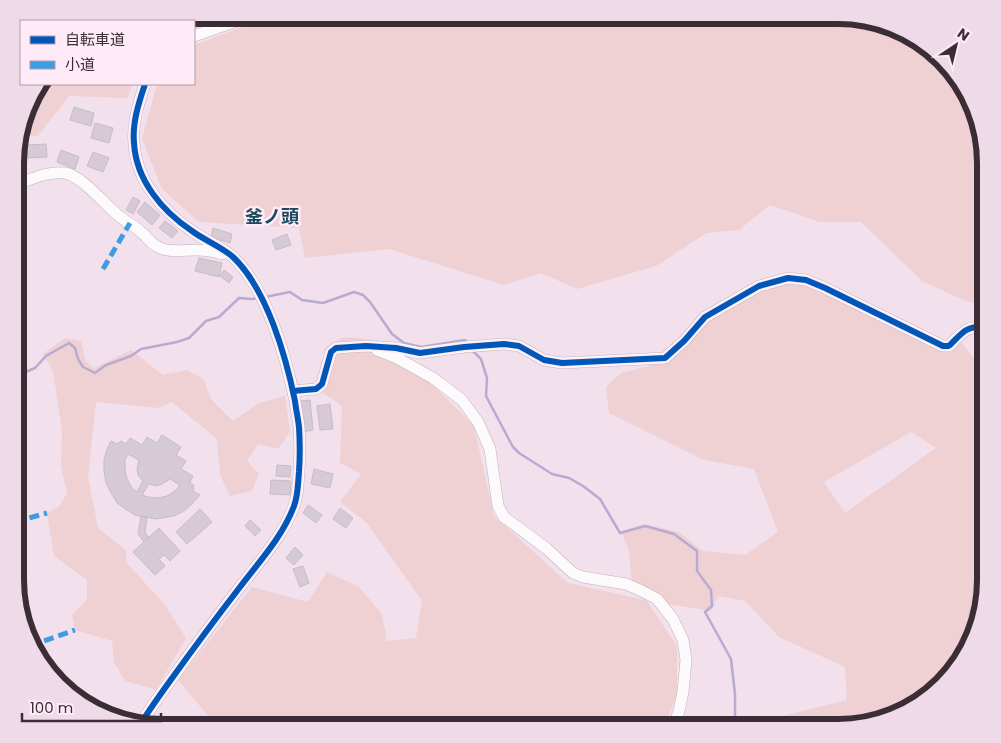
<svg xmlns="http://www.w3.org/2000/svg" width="1001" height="743" font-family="Poppins,'Noto Sans JP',sans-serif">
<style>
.green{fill:#efd1d4;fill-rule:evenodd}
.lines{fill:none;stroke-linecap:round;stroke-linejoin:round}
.stream{stroke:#b8abd2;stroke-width:2.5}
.building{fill:#d6cad5;stroke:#c8bcc7;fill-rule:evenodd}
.minor-casing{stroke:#bfb2bb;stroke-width:12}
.minor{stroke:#fdfafc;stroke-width:11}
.quiet{stroke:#3e9de2;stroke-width:5;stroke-dasharray:10 5;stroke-linecap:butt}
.cycleway-casing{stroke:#ffeaf7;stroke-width:9}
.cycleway{stroke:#0057b8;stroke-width:6}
.labels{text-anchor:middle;stroke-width:5;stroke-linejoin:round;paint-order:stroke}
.neighbourhood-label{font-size:18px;font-weight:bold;fill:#19495c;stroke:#ffeaf7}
.rim{fill:none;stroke:#3a2d36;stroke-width:6}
</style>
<rect width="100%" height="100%" fill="#f2e0ec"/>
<!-- green -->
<path class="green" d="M 163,15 L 226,15 L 194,28 L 194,21 L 125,21 Z
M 274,15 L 848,15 L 894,26 L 935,52 L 971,98 L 986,163 L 986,305 L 968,302 L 922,281 L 861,222 L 820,222 L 770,205 L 739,230 L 706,233 L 656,266 L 577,289 L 541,273 L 504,285 L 389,249 L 305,258 L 299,228 L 199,222 L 162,189 L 142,139 L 157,84 L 194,84 L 194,45 Z
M 39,84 L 133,84 L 127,98 L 69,96 L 38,136 L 19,136 L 35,89 Z
M 789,280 L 826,291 L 948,350 L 962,343 L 986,374 L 986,590 L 975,636 L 949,677 L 903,713 L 838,728 L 781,728 L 782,716 L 847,700 L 845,667 L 779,637 L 745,601 L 718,596 L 712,611 L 647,601 L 677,646 L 677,694 L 664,728 L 218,728 L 178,680 L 252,587 L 308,602 L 327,572 L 359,587 L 382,614 L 387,641 L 416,638 L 422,601 L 367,523 L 340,502 L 361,474 L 340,463 L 342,406 L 314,387 L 326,347 L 343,337 L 370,339 L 376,353 L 432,384 L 474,426 L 494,516 L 568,583 L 645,600 L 632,587 L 629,550 L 621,532 L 644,524 L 679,532 L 703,551 L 745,555 L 778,532 L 754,469 L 704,460 L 609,413 L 606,387 L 621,373 L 671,360 L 706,321 L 761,289 ZM 911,432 L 936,448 L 845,513 L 824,482 Z
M 65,338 L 81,341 L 86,362 L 94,368 L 131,350 L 163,375 L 187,370 L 203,379 L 211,399 L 233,421 L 259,403 L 285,396 L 290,432 L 278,449 L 258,444 L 247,461 L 259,474 L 252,491 L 230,496 L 220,475 L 217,439 L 172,402 L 159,408 L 96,402 L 88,476 L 98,528 L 126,550 L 126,562 L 165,605 L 186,638 L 156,690 L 125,681 L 114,662 L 112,641 L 75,630 L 72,615 L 87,599 L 87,580 L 54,556 L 47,513 L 58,507 L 67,494 L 61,466 L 62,431 L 53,371 L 43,354 Z"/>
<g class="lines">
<!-- stream -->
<path class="stream" d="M 265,297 L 290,292 L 302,300 L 323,303 L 354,292 L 363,295 L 370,302 L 392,334 L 404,343 L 421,347 L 465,340 L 467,342
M 473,351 L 481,359 L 487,378 L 486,396 L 513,447 L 519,453 L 552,474 L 569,478 L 583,486 L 600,499 L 620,533 L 645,526 L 674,534 L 697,551 L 697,571 L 711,590 L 712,606 L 705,612 L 731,659 L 735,694 L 735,728
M 16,376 L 35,368 L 46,356 L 69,343 L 75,348 L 78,359 L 83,367 L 95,373 L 106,365 L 131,356 L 141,349 L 177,342 L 189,338 L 206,321 L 219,317 L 239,298 L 252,299 L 257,298"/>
</g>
<!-- building -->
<path class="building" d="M 74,107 L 94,113 L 91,126 L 70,120 Z
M 95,123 L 113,128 L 109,143 L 91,138 Z
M 46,144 L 47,157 L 28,158 L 27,145 Z
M 61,150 L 79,157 L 75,169 L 57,162 Z
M 93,152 L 109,158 L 103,172 L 87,166 Z
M 133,197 L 140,201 L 133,214 L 126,210 Z
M 145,202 L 160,215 L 152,225 L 137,212 Z
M 165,221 L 178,231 L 172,238 L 159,228 Z
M 213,228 L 232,234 L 230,243 L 211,237 Z
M 287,234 L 291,245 L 276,250 L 272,240 Z
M 199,258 L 222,263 L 219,277 L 195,271 Z
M 224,270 L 233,277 L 229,283 L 220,276 Z
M 310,400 L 313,430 L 302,432 L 299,401 Z
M 330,404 L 333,429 L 320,430 L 317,406 Z
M 162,435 L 181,447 L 176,455 L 186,461 L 181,469 L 193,476 L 190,482 L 194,486 L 193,491 L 200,495 L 192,504 L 184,511 L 174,516 L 156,519 L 135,515 L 125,509 L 117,503 L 111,493 L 106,483 L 104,471 L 104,459 L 107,449 L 111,441 L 117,444 L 121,441 L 126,444 L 130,438 L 142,445 L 147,437 L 157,443 ZM 128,454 L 139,460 L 137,469 L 138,475 L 143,481 L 137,492 L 132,488 L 127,479 L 125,470 L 125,460 ZM 170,479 L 180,485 L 175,491 L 167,496 L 158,498 L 148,497 L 142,495 L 149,484 L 157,486 L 162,484 Z
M 277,465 L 291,466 L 290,477 L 276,476 Z
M 314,469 L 333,474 L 330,488 L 311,484 Z
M 271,480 L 291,481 L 290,495 L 270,494 Z
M 308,505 L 322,515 L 316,523 L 303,513 Z
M 340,508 L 353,518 L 346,528 L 333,519 Z
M 200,509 L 212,522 L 187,544 L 176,532 Z
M 141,516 L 147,517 L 145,533 L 149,537 L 144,542 L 138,534 Z
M 250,520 L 261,530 L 255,536 L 245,526 Z
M 159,528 L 180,551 L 170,561 L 164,555 L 159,559 L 165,566 L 155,575 L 133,552 Z
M 295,547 L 303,555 L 294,565 L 286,558 Z
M 303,566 L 309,583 L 300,587 L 293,569 Z"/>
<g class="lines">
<!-- minor casing -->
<g class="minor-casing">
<path id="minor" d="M 194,36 L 253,15
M 16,183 L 20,183 C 34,178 49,171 65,173 C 82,176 105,205 119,216 C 126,222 134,225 141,232 C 148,237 149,243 158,247 C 169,253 183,250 196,250 C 205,250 214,251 222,254
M 377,350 L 397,358 L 433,378 L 462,400 L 478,422 L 490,449 L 498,506 L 504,517 L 547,549 L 573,573 L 583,577 L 626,584 L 642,591 L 657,599 L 673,619 L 683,640 L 686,660 L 683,692 L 679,711 L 673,728
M 293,391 L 316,389 L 322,384 L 331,352 L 336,348 L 366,346 L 396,348 L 420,353 L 464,347 L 504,344 L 519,346 L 544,360 L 562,363 L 665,358 L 684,341 L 705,317 L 759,286 L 788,278 L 806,280 L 825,288 L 943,346 L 948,346 L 950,345 C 964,331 965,327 986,326
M 140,725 C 149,710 160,695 170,681 C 193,649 216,618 240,587 C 259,562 283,536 294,506 C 298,496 298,483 299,472 C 300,457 300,442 299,427 C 298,418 296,410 295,401 C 286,357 267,289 233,257 C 222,247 204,240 192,231 C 162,211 136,180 134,143 C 132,123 139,102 145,84"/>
</g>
<!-- minor -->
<use href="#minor" class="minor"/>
<!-- quiet -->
<path class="quiet" d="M 103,269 L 130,223
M 15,522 L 47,513
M 30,646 L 75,630"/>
<!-- cycleway casing -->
<g class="cycleway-casing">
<path id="cycleway" d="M 293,391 L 316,389 L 322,384 L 331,352 L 336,348 L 366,346 L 396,348 L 420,353 L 464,347 L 504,344 L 519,346 L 544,360 L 562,363 L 665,358 L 684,341 L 705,317 L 759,286 L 788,278 L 806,280 L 825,288 L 943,346 L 948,346 L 950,345 C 964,331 965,327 986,326
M 140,725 C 149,710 160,695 170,681 C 193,649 216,618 240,587 C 259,562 283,536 294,506 C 298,496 298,483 299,472 C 300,457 300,442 299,427 C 298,418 296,410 295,401 C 286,357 267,289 233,257 C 222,247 204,240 192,231 C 162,211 136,180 134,143 C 132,123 139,102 145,84"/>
</g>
<!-- cycleway -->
<use href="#cycleway" class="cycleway"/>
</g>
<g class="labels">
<!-- neighbourhood labels -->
<g class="neighbourhood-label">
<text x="272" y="223">釜ノ頭</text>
</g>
</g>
<!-- crop -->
<path d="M0 0H1001V743H0ZM163 24H838A139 139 0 0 1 977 163V580A139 139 0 0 1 838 719H163A139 139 0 0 1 24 580V163A139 139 0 0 1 163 24Z" fill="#efdbe8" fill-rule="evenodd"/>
<path class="rim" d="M163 24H838A139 139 0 0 1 977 163V580A139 139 0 0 1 838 719H163A139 139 0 0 1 24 580V163A139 139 0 0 1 163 24Z"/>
<!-- legend -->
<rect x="20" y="20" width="175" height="65" fill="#ffeaf7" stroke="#b09eaa"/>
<rect x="30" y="36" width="25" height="8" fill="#0057b8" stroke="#b09eaa"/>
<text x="65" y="45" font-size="15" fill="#3a2d36">自転車道</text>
<rect x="30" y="61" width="25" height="8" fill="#3e9de2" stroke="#b09eaa"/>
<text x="65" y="70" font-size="15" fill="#3a2d36">小道</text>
<!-- north arrow -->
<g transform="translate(956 45) rotate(35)" stroke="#ffeaf7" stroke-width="4" paint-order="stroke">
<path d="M0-4L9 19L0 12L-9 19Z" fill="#3a2d36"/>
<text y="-8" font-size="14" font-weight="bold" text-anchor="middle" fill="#3a2d36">N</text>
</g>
<!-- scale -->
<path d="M22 713v8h139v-8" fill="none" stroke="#3a2d36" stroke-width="2.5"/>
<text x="30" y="713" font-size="15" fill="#3a2d36" stroke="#ffeaf7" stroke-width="4" paint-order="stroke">100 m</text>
</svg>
